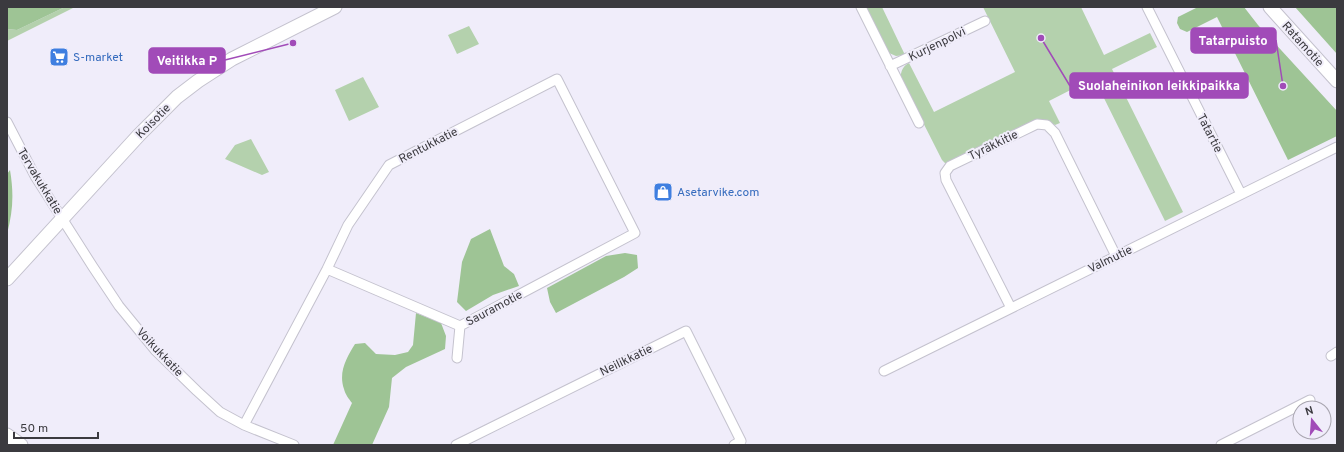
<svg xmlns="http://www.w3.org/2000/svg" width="1344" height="452" font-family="Overpass,sans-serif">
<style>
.green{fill:#b4d1ad}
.forest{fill:#9ec495}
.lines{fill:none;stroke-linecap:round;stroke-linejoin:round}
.street-casing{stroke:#c4c2ce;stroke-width:11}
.secondary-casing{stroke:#c4c2ce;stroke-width:15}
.street{stroke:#fff;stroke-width:9}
.secondary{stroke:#fff;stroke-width:13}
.labels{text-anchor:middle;stroke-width:4;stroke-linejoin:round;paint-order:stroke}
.street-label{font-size:12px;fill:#3b3a3f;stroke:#f0edfa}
.shop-label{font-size:12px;fill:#366cbe;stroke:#f0edfa;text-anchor:start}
.leader{fill:none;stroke:#a14bb8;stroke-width:1.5}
.callout-dot{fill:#a14bb8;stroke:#f0edfa;stroke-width:1.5}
.callout{fill:#a14bb8;stroke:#a14bb8;stroke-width:1.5}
.callout-label{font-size:13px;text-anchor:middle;font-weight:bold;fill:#fff}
</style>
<rect width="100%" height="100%" fill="#f0edfa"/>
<!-- green -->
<path class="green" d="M 65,7 L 75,7 L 7,41 L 7,29 L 17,30 Z
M 866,7 L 882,7 L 905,55 L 896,56 L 889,53 Z
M 983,7 L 1081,7 L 1104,55 L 1150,33 L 1157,47 L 1112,69 L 1183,212 L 1165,221 L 1094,78 L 1049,101 L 1060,123 L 1055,125 C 1047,120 1040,119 1031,122 L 950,164 L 945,163 L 942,160 L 901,79 C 900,72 903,66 909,63 L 934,112 L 1015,72 Z
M 469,26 L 479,44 L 457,54 L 448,35 Z
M 363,77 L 379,107 L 349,121 L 335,90 Z
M 251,139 L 269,172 L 262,175 L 225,159 L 235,145 Z"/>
<!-- forest -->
<path class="forest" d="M 7,7 L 65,7 L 17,30 L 7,29 Z
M 1198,7 L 1244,7 L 1258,25 L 1337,111 L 1337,136 L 1288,160 L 1217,17 L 1187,32 L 1180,29 L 1177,23 L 1178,17 Z
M 1295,7 L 1337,7 L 1337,54 Z
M 10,170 C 14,194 13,211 7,234 L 7,174 Z
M 490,229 L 504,266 L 514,274 L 519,286 L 493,295 L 466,311 L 457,302 L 462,262 L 471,239 Z
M 625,253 L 637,255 L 638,268 L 624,277 L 556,313 L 550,302 L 547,288 L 606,256 Z
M 416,313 L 441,323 L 446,336 L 445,349 L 406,367 L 392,378 L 389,407 L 372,445 L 333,445 L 352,403 C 349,399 345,394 344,389 C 338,372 347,357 355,344 L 365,343 L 376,354 L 395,355 L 408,352 L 413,345 Z"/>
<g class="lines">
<!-- street casing -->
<g class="street-casing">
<path id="street" d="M 861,7 L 919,123
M 1147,7 L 1241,194
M 890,66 L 985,21
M 7,122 L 35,176 L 93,267 L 119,306 L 155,350 L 197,391 L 220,412 L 244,425 L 294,445
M 1011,308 L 946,180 L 945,173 L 950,166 L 1037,124 L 1047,125 L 1055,133 L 1116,256
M 1331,356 L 1337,352
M 457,358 L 460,326
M 884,371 L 1337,147
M 244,425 L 327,269 L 348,225 L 389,165 L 557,79 L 635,233 L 460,326 L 327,269
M 456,445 L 686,331 L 741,441 L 734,445
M 1221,445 L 1310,400"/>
</g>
<!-- secondary casing -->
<g class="secondary-casing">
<path id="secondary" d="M 1270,7 L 1337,81
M 7,279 L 139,135 L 177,97 L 198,81 L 232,59 L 335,7
M 7,435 L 21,445"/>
</g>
<!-- street -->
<use href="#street" class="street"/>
<!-- secondary -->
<use href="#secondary" class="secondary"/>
</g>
<!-- icons -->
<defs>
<g id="supermarket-square" transform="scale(1)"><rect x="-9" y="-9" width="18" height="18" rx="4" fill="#3f7fe0" stroke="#f0edfa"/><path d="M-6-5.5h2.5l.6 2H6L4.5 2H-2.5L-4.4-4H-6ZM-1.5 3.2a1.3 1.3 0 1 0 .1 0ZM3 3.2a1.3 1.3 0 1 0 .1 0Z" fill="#fff"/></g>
<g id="shop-square" transform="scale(1)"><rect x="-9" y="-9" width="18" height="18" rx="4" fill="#3f7fe0" stroke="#f0edfa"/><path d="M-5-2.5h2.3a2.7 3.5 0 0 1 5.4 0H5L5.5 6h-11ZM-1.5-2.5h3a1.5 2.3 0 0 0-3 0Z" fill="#fff"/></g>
</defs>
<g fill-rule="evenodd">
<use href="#supermarket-square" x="59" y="57"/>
<use href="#shop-square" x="663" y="192"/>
</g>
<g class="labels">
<!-- street labels -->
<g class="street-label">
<text transform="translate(937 44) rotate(-26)" y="4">Kurjenpolvi</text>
<text transform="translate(1303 44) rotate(48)" y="4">Ratamotie</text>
<text transform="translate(153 121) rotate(-45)" y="4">Koisotie</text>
<text transform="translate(1210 133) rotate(63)" y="4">Tatartie</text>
<text transform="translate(428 145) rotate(-27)" y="4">Rentukkatie</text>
<text transform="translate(993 145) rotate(-26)" y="4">Tyräkkitie</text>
<text transform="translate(40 181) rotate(59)" y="4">Tervakukkatie</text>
<text transform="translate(1110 259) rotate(-26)" y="4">Valmutie</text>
<text transform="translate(494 308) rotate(-28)" y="4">Sauramotie</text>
<text transform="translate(160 352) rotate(47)" y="4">Voikukkatie</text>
<text transform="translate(626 360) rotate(-26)" y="4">Neilikkatie</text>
</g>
<!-- shop labels -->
<g class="shop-label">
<text x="73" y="61">S-market</text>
<text x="677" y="196">Asetarvike.com</text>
</g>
</g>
<!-- callouts -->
<path class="leader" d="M1283 86L1276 40M293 43L225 60M1041 38L1070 86"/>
<g class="callout-dot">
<circle cx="1283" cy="86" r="4"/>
<circle cx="293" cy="43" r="4"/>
<circle cx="1041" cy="38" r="4"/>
</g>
<g class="callout">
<rect x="1191" y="28" width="85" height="25" rx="4"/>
<rect x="149" y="48" width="76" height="25" rx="4"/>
<rect x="1070" y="73" width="178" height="25" rx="4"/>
</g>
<g class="callout-label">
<text x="1233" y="45">Tatarpuisto</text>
<text x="187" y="65">Veitikka P</text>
<text x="1159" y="90">Suolaheinikon leikkipaikka</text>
</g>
<!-- border -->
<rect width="1344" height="452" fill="none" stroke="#3b3a3f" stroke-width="16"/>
<!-- north arrow -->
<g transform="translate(1312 420) rotate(343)"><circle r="19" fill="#f0edfa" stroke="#a8a5af"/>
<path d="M0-3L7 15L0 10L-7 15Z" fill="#a14bb8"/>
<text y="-6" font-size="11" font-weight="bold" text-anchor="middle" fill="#3b3a3f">N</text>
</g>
<!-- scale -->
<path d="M14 432v6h84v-6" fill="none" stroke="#3b3a3f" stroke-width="2"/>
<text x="20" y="432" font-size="12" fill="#3b3a3f" stroke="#f0edfa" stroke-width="3" paint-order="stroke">50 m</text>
</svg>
